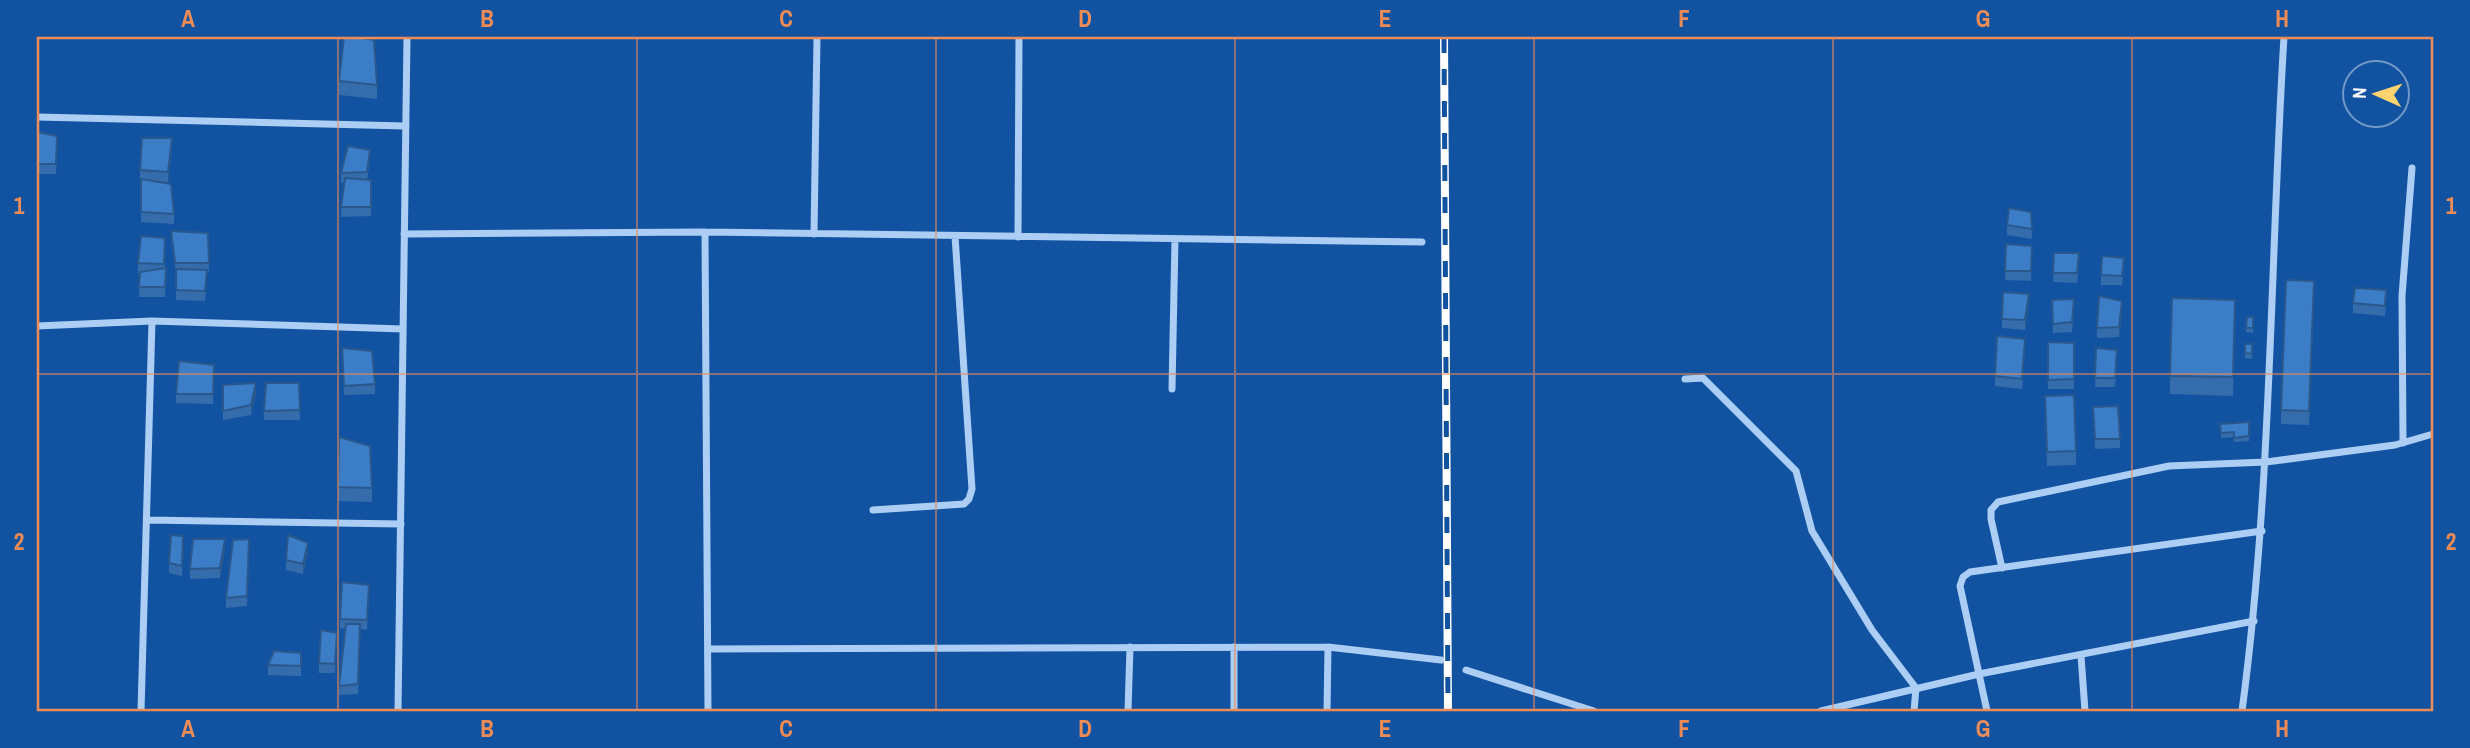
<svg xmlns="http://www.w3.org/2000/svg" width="2470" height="748" font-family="'Archivo Narrow',sans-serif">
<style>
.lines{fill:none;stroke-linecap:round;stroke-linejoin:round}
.minor{stroke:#accef5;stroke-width:7}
.rail-casing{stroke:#fff;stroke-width:8}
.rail{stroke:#1253a1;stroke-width:5;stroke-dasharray:16;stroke-linecap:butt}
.wall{fill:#346cac}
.shaded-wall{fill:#2a588c}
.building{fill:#3c7dc8;stroke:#2a588c;stroke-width:2}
.grid{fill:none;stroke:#ef8b55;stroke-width:2;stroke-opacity:0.55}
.neatline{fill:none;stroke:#ef8b55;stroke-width:2.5}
.grid-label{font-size:23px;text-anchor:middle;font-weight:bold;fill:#ef8b55}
</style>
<rect width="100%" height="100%" fill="#1253a1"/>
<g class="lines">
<!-- minor -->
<path class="minor" d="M 37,117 L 405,126
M 705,232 L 708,711
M 404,234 L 705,232 L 1422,242
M 814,234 L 817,37
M 1018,237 L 1019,37
M 37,326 L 152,321 L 403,329
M 1685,379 L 1703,378 L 1796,471 L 1812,531 L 1872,630 L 1916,688 L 1914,711
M 1172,389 L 1175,239
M 2403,443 L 2402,296 L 2412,168
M 873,510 L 964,504 L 969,499 L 972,489 L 955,236
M 147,520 L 401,524
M 2002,568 L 1991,519 L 1991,510 L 1998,502 L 2169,466 L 2266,462 L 2395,445 L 2433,434
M 708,649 L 1328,647 L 1441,660
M 2081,656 L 2085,711
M 1466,670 L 1594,711
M 141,711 L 152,321
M 398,711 L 407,37
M 1128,711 L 1130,647
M 1234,711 L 1234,647
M 1327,711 L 1328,647
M 1821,711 L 1979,674 L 2254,621
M 1987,711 L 1960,586 L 1963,577 L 1970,572 L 2262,531
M 2242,711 C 2272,487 2270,262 2284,37"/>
<!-- rail casing -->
<g class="rail-casing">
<path id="rail" d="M 1444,37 L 1448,711"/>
</g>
<!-- rail -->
<use href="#rail" class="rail"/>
</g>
<!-- wall -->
<path class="wall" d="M 339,81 L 377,85 L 377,99 L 339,95 Z
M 37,132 L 57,136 L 56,174 L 37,174 Z
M 172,148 L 168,182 L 144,180 L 174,214 L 174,224 L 141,222 L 141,180 L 140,180 L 140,170 Z
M 370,160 L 367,180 L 371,180 L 371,216 L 341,217 L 341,207 L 344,183 L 341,183 L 341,173 Z
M 2031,212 L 2032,239 L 2007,235 L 2007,225 Z
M 171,231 L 208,233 L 209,272 L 207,272 L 205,301 L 176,300 L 176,272 L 171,240 Z
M 165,238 L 165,269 L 166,268 L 165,297 L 139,297 L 140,273 L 138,273 L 138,263 Z
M 2006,244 L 2032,255 L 2031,281 L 2005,280 Z
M 2054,253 L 2079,263 L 2077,283 L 2053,282 Z
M 2124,268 L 2122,285 L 2101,285 L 2101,275 Z
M 2314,295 L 2309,425 L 2281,424 L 2281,410 Z
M 2052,300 L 2074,308 L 2072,332 L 2053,333 Z
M 2386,300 L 2385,316 L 2353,313 L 2353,303 Z
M 2029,304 L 2025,330 L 2002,328 L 2002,319 Z
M 2122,310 L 2119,337 L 2097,338 L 2097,328 Z
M 2247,317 L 2253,317 L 2253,333 L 2246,332 Z
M 2235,318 L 2233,396 L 2170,394 L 2170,376 Z
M 2048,342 L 2074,343 L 2074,389 L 2048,389 Z
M 2245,344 L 2252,344 L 2252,359 L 2245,358 Z
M 342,348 L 375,384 L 375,394 L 344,395 Z
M 2096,348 L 2117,360 L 2115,387 L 2095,387 Z
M 2025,349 L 2022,389 L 1995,386 L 1995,376 Z
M 214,375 L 213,404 L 176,403 L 176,394 Z
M 299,383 L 300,420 L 264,420 L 264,411 Z
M 223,385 L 256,393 L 251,415 L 223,420 Z
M 2045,396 L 2076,451 L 2076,465 L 2047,466 Z
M 2093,407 L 2120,439 L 2120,448 L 2095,449 Z
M 2249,422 L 2249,441 L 2234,442 L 2234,437 L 2221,438 L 2220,424 Z
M 339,437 L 372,488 L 372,502 L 338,501 Z
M 183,536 L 182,576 L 169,573 L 169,563 Z
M 249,539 L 247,606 L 226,608 L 226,598 Z
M 225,549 L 220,578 L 190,579 L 190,569 Z
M 308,552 L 303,574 L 286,570 L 286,560 Z
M 369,594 L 367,630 L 360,629 L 358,694 L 339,695 L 339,686 L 346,629 L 340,628 L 340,619 Z
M 337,633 L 335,673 L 319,673 L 319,663 Z
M 301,663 L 301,676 L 268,675 L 268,665 Z"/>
<!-- shaded-wall -->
<path class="shaded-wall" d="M 172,138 L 172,148 L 168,182 L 168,172 Z
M 2029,294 L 2029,304 L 2025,330 L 2025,320 Z
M 2122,301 L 2122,310 L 2119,337 L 2119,327 Z
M 256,383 L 256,393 L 251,415 L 251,405 Z
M 225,539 L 225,549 L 220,578 L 220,568 Z
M 308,543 L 308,552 L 303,574 L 303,564 Z"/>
<!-- building -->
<path class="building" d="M 344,37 L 358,37 L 374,40 L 377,85 L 339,81 Z
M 37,132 L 57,136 L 56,164 L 37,164 Z
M 142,138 L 172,138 L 168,172 L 140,170 Z
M 348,146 L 370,150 L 367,172 L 341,173 Z
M 345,178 L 371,180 L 371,207 L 341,207 Z
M 141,179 L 171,184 L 174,214 L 141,212 Z
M 2009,208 L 2031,212 L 2032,229 L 2007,225 Z
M 171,231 L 208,233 L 209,263 L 175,263 Z
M 141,236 L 165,238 L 164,264 L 138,263 Z
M 2006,244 L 2032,246 L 2031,271 L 2005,271 Z
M 2054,253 L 2079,253 L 2077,273 L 2053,273 Z
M 2102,256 L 2124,258 L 2122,276 L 2101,275 Z
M 166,268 L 165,287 L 139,287 L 140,272 Z
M 176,269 L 207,270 L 205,291 L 176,290 Z
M 2286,280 L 2314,281 L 2309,411 L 2281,410 Z
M 2355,288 L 2386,290 L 2385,306 L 2353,303 Z
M 2003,292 L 2029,294 L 2025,320 L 2002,319 Z
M 2099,296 L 2122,301 L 2119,327 L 2097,328 Z
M 2172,298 L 2235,300 L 2233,377 L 2170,376 Z
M 2074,299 L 2072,322 L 2053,324 L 2052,300 Z
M 2247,317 L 2253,317 L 2253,328 L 2246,328 Z
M 1997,336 L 2025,339 L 2022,379 L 1995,376 Z
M 2048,342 L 2074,343 L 2074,379 L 2048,380 Z
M 2245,344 L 2252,344 L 2252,354 L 2245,353 Z
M 342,348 L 372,351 L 375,384 L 344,386 Z
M 2096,348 L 2117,350 L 2115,378 L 2095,378 Z
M 179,361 L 214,365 L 213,394 L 176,394 Z
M 256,383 L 251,405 L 223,411 L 223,385 Z
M 266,383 L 299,383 L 300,410 L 264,411 Z
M 2074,395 L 2076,451 L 2047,452 L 2045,396 Z
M 2118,406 L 2120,439 L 2095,439 L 2093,407 Z
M 2249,422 L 2249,436 L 2234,438 L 2234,432 L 2221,433 L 2220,424 Z
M 339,437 L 370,446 L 372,488 L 338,487 Z
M 171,535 L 183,536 L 182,566 L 169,563 Z
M 288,535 L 308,543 L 303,564 L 286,560 Z
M 193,539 L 225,539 L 220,568 L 190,569 Z
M 249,539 L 247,596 L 226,598 L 233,540 Z
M 342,582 L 369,585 L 367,620 L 340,619 Z
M 346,624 L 360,624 L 358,684 L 339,686 Z
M 321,630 L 337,633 L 335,664 L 319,663 Z
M 274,651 L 301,653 L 301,666 L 268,665 Z"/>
<!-- grid -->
<path class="grid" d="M 338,37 L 338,711M 637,37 L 637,711M 936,37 L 936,711M 1235,37 L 1235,711M 1534,37 L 1534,711M 1833,37 L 1833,711M 2132,37 L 2132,711M 37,374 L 2433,374"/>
<!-- border -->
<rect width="2470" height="748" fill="none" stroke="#1253a1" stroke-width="77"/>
<!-- north arrow -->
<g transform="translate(2376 94) rotate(273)"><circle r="33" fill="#1253a1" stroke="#7198c7" stroke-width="2"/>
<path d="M0-5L12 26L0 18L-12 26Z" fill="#ffd36f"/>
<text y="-10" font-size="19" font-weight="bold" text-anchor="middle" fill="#ffffff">N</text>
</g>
<rect x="38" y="38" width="2394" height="672" class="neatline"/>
<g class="grid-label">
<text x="188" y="27">A</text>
<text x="487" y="27">B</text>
<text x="786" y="27">C</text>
<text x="1085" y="27">D</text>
<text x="1385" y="27">E</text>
<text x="1684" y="27">F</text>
<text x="1983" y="27">G</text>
<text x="2282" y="27">H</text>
<text x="19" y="214">1</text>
<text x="2451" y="214">1</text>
<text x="19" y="550">2</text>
<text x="2451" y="550">2</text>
<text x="188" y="737">A</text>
<text x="487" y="737">B</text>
<text x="786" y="737">C</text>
<text x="1085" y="737">D</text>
<text x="1385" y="737">E</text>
<text x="1684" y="737">F</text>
<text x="1983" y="737">G</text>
<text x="2282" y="737">H</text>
</g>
</svg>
